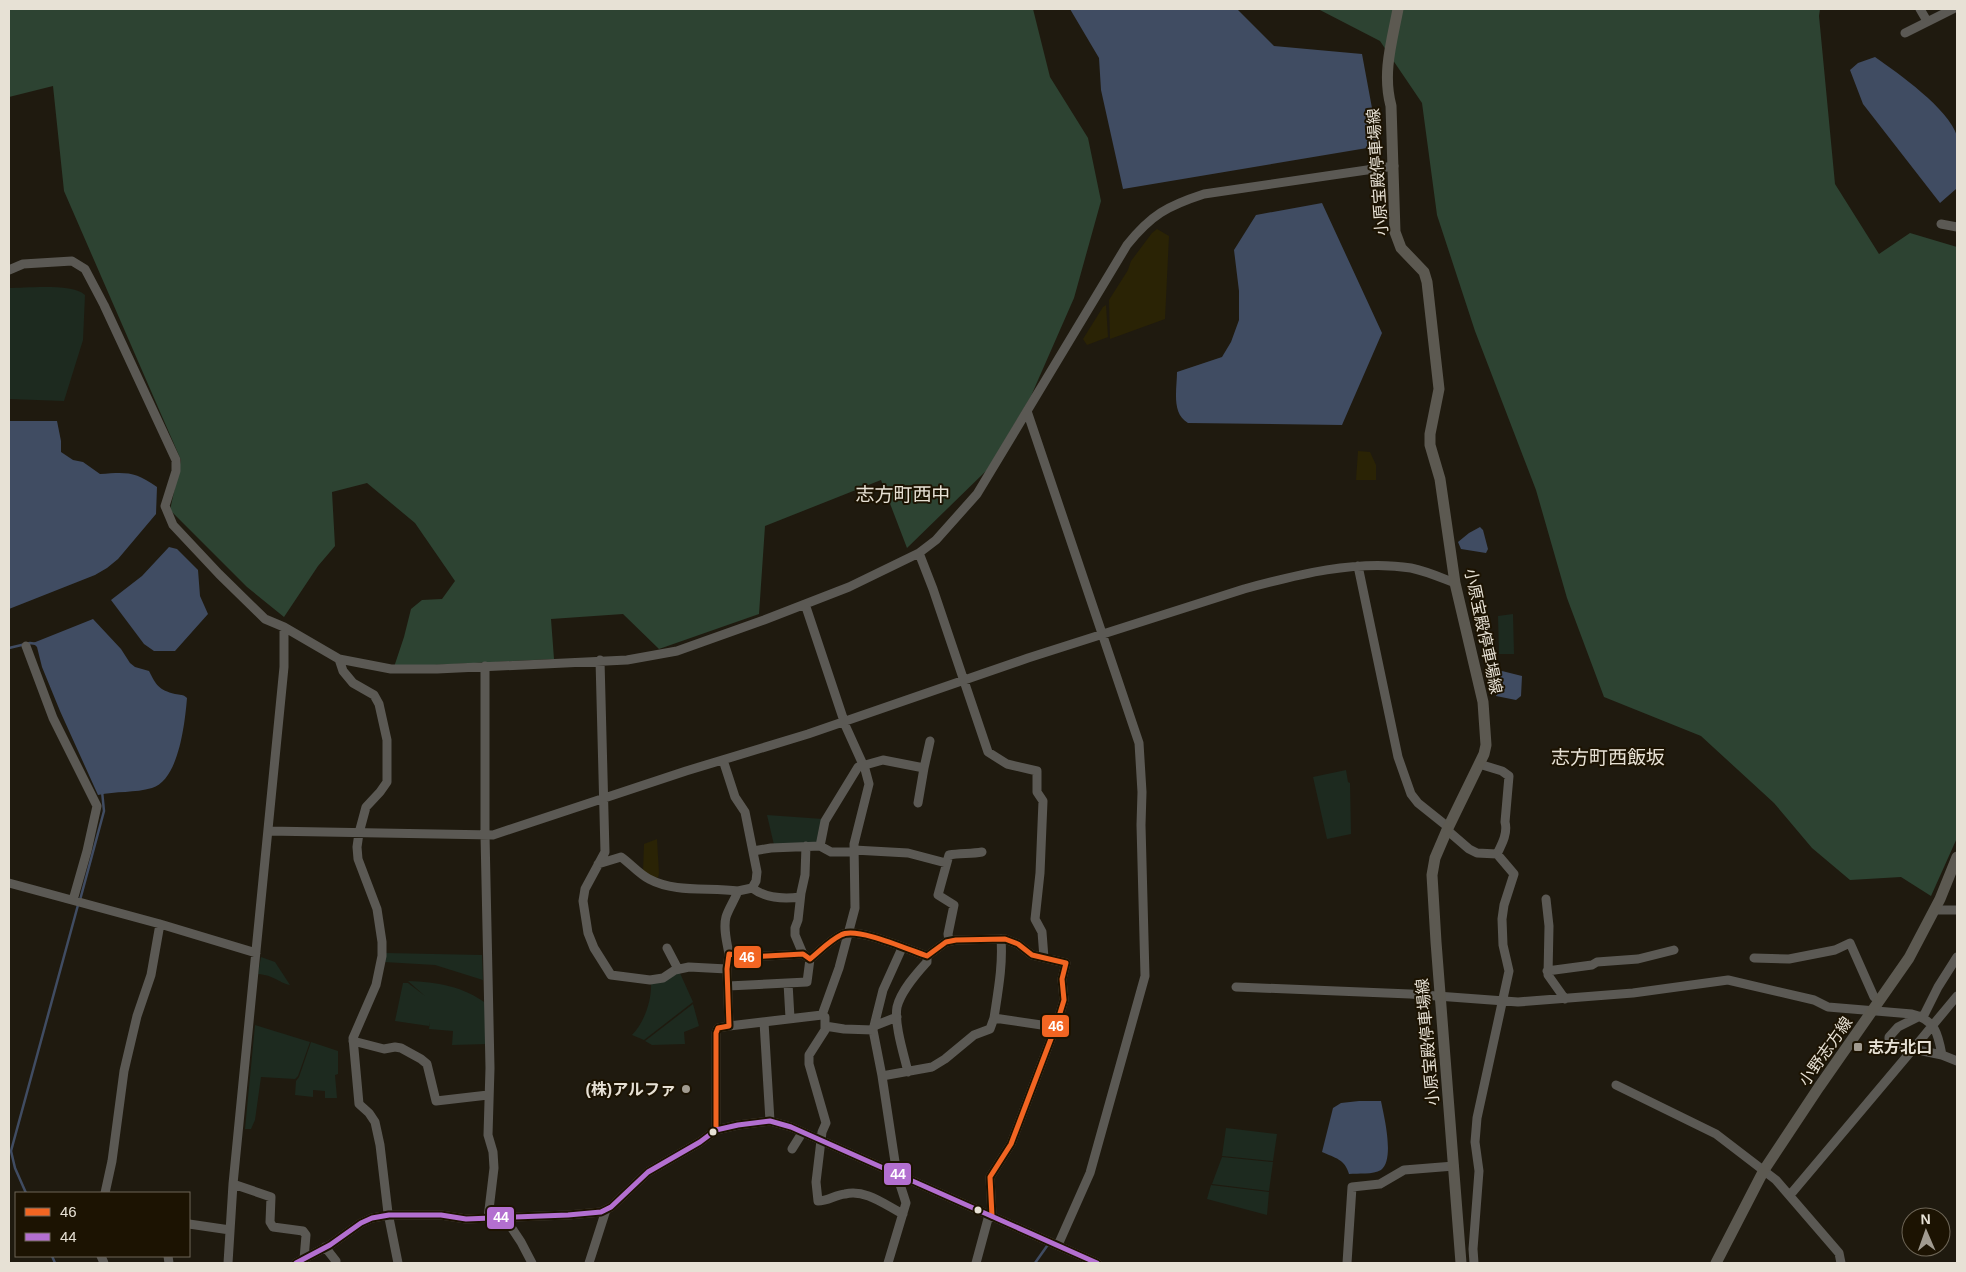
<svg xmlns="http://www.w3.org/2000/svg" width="1966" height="1272" font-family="Arial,'Noto Sans JP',sans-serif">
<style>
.green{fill:#1d2a1f}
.forest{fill:#2d4332}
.sand{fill:#2a2305}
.water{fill:#404c62}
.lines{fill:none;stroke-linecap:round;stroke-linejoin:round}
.stream{stroke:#404c62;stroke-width:2.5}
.minor{stroke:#5b5954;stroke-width:9}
.major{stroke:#5c5951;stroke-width:11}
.bus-1-casing{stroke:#1c1302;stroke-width:9}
.bus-2-casing{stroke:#1c1302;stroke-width:9}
.bus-1{stroke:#f26522;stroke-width:5}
.bus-2{stroke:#b36fd0;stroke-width:5}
.poi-dot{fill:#a19b90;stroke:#1c1302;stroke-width:2}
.bus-dot{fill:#e7e1d5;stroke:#1c1302;stroke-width:2}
.labels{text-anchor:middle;stroke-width:4;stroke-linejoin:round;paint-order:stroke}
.street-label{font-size:16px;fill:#e7e1d5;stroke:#1c1302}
.poi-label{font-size:16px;font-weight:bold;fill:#e7e1d5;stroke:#1c1302;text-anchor:start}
.quarter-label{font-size:19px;fill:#e7e1d5;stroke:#1c1302}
.line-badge{stroke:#1c1302;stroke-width:2}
.badge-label{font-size:14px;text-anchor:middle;font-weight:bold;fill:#fff}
</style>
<rect width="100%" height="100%" fill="#1f1a0f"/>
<!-- green -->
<path class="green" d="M 9,288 C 26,288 73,283 85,295 L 83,340 L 64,401 L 9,399 Z
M 1513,614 L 1514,654 L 1499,654 L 1498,616 Z
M 1346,770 L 1348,782 L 1350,783 L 1351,834 L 1327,839 L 1313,777 Z
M 767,815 L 823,819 L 818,845 L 774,845 Z
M 386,953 L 482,955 L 483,980 L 435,965 L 384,962 Z
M 261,957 L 275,962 L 290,985 C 277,982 274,975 258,974 Z
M 679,971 L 693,1002 L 644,1040 L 632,1035 C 644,1023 652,1000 651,983 Z
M 408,981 C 437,982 463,986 487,1004 L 488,1044 L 452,1045 L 453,1031 L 429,1029 L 430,1022 L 429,1026 L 395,1021 L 403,983 L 408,983 L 425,996 Z
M 693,1004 L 699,1026 L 684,1032 L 685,1044 L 652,1045 L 645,1041 Z
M 255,1025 L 310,1042 L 298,1076 L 295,1079 L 261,1077 L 255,1120 L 251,1129 L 245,1129 Z
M 311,1042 L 338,1051 L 338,1074 L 335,1075 L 337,1098 L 325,1098 L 325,1091 L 313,1090 L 313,1097 L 295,1095 L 296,1081 L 299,1077 Z
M 1226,1128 L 1277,1134 L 1273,1161 L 1222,1156 Z
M 1222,1157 L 1273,1162 L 1269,1191 L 1212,1184 Z
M 1211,1185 L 1269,1192 L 1267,1215 L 1207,1199 Z"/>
<!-- forest -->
<path class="forest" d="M 9,9 L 1033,9 L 1050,77 L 1088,138 L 1101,201 L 1074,298 L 1031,396 L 987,470 L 907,548 L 881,480 L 765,526 L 759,614 L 659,649 L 623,614 L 551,619 L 554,659 L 394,667 L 404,637 L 411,609 L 422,600 L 442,599 L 455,581 L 415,523 L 367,483 L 332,492 L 335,546 L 318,566 L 284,617 L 247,587 L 170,510 L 181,460 L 64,191 L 53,86 L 9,97 Z
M 1318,9 L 1820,9 L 1819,16 L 1835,184 L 1879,254 L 1910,233 L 1957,247 L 1957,838 L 1931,896 L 1901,877 L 1850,880 L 1812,848 L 1774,803 L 1701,736 L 1604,697 L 1567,598 L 1536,490 L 1475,331 L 1437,215 L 1422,103 L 1380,41 Z"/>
<!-- sand -->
<path class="sand" d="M 1157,229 L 1169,236 L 1165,319 L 1110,339 L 1109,300 L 1128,270 L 1131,261 L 1152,233 Z
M 1106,305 L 1108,337 L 1087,345 L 1083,339 L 1103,307 Z
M 1358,451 L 1370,452 L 1376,465 L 1376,480 L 1356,480 Z
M 657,839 L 659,873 L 658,878 L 651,877 L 643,872 L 644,844 Z"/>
<!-- water -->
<path class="water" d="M 1070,9 L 1237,9 L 1274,46 L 1362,54 L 1379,146 L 1123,189 L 1101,90 L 1099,58 Z
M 1875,57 C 1898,73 1949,109 1957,136 L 1957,185 L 1956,189 L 1940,203 L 1863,104 L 1850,70 L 1858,63 Z
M 1322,203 L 1382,333 L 1342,425 L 1188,423 C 1171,413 1177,389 1177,372 L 1222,357 L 1231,342 L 1239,320 L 1239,291 L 1234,250 L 1256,215 Z
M 9,421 L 57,421 L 61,441 L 61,452 L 73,460 L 83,462 L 100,474 C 126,472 135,471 157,487 L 156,514 L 118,559 L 107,568 L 95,575 L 9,609 Z
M 1480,527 L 1483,530 L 1488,549 L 1486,553 L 1461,549 L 1458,542 L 1469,533 Z
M 169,547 L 177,549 L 198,570 L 200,596 L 208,614 L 175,651 L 154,651 L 144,644 L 111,600 L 142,576 Z
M 93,619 L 121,649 L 130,663 L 135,667 L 149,671 C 156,685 159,690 175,694 C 180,695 183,694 187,698 C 185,722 179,780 152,788 C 135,793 116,791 98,795 L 60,711 L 42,667 L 37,647 L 33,643 Z
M 1502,671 L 1522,676 L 1521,696 L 1516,700 L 1496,696 L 1495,675 Z
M 1359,1101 L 1381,1101 C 1384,1116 1395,1160 1381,1170 C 1373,1175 1358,1173 1349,1174 C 1345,1159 1335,1158 1322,1152 L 1333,1108 L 1341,1103 Z"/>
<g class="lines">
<!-- stream -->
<path class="stream" d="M 9,648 L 30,643 L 37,644
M 80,900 L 104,811 L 102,791
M 26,1193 L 15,1168 L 11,1151 L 78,905
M 52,1256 L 55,1263
M 1035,1263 L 1047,1246"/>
<!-- minor -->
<path class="minor" d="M 1920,9 L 1927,21
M 1905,33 L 1953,9
M 1941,224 L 1957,227
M 9,270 L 23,264 L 72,261 L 85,269 L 104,305 L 176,460 L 176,471 L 165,506 L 173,525 L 219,574 L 265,619 L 284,627 L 339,659 L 391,669 L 437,669 L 627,660 L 677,651 L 764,620 L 849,587 L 919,553 L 936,540 L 977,494 L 1127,245 C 1151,215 1167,206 1204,194 L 1394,166
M 1027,411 L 1139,743 L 1142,792 L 1141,825 L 1145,976 L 1090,1173 L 1058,1245
M 919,553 L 933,589 L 988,752 L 1007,764 L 1037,771 L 1037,792 L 1043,801 L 1040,873 L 1035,919 L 1042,932 L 1044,958
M 1358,566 L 1398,757 L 1411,794 L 1418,803 L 1448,827
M 805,604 L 846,727 L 865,769 L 869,784 L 854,844 L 855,908 L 839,968 L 822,1015 L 825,1017 L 825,1030 L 809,1055 L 809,1064 L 826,1123 L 822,1132 L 816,1182 L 818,1201 C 828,1201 835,1195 845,1194 C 866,1189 885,1205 903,1214
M 26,646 L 53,718 L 97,806 L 87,851 L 73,900
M 339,659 L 343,671 L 353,683 L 374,695 L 379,704 L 387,740 L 387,782 L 380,792 L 366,807 L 359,833 L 357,847 L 358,859 L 377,909 L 382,942 L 382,956 L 376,985 L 353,1038 L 359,1104 L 369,1113 L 375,1122 L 380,1145 L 388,1213 L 398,1263
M 600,660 L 605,852 L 585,889 L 583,901 L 588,933 L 594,948 L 611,975 L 650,980 L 663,978 L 675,970 L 689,967 L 727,969
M 485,666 L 485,835 L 490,1068 L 488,1135 L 493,1152 L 494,1168 L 488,1218
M 723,760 L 735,797 L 745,812 L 757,872 L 756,881 L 752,888 L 738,891 C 735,899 728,910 726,917 C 723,928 727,943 729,954
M 1479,764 L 1502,771 L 1509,776 L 1505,822 C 1508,833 1502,844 1497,854
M 918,803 L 924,768
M 1447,830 L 1469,849 L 1477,853 L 1497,854 L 1514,874 L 1504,905 L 1502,919 L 1503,945 L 1509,971 L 1477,1118 L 1475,1142 L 1479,1171 L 1473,1249 L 1474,1263
M 268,831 L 493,835 L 686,771 L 808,734 L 1028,658 L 1244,589 C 1296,575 1357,559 1411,568 C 1426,571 1442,578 1455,583
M 820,846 L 825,821 L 858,767 L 883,760 L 924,768 L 930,741
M 854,850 L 908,853 L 946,863
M 753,851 L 771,848 L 820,846 L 831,852 L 854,852
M 598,864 L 621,857 C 631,864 639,874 649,879 C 675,893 709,887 738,891
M 9,883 L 160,924 L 256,953
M 752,888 C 765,898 784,899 800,897
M 1546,899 L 1549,926 L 1548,975 L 1565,999
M 1935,910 L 1957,910
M 949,941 L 948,934 L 954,905 L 938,895 L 949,855 C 960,853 971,854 982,852
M 667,948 L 678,969
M 803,954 L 795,935 L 795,928 L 798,920 L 801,893 L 805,875 L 806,846
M 1754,958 L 1789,959 L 1835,950 L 1850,943 L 1874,997 L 1880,999
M 1547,971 L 1592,965 L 1597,962 L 1638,959 L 1674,950
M 788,983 L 790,1018
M 728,986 L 807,982 L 810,959
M 1236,987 L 1410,994 L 1518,1002 L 1633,993 L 1728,980 L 1814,1000 L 1828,1007 L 1912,1014 C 1935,1020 1938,1033 1942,1055
M 1920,1016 L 1898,1027 L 1889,1037 L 1889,1041 L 1907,1048 L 1913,1049 L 1957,996
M 1923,1017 L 1938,987 L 1957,957
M 994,1018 C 998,991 1003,965 1001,939
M 764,1022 L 770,1121
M 729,1026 L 822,1015
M 825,1026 L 844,1029 L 873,1030
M 874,1026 L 897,1017
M 353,1041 L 384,1049 L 395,1047 L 401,1048 L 421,1059 L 427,1064 L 436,1101 L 488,1095
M 908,1072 C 904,1055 894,1024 897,1007 C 901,991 916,974 927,962 L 927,956
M 882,1076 L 932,1067 L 945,1059 L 974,1035 L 990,1029 L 994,1018 L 1055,1027
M 1616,1085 L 1716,1134 L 1776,1180 L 1839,1253 L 1841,1263
M 716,1130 L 716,1033 L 718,1028 L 729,1026 L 727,969 L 729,954 L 749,957 L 803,954 L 810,959 C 820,951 829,941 841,935 C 856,926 909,950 927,956 L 946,942 L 956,940 L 1005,939 L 1018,944 L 1032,955 L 1066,963 L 1062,979 L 1064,1000 L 1057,1023 L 1011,1144 L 990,1177 L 992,1216
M 792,1149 L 802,1133
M 233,1184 L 271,1197 L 270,1222 L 273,1227 L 303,1231 L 306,1235 L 304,1259
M 105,1193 L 112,1161 L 124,1071 L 137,1016 L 151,975 L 160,924
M 1790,1195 L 1913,1049 L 1942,1055 L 1957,1061
M 505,1218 L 521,1242 L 532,1263
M 189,1224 L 230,1230
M 325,1247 L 336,1261 L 335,1263
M 101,1256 L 104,1263
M 168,1256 L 169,1263
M 228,1263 L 233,1184 L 284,667 L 284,627
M 296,1263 L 330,1245 L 361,1223 L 372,1218 L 389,1215 L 441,1215 L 466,1219 L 568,1215 L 601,1212 L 611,1207 L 648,1172 L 700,1142 L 716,1130 L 738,1125 L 770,1121 L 791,1127 L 1097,1263
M 589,1263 L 606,1210
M 888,1263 L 906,1203 L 897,1175 L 882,1076 L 873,1030 L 883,990 L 902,948
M 976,1263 L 989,1215
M 1347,1263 L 1352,1187 L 1380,1184 L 1404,1170 L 1454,1166"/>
<!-- major -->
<path class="major" d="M 1398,9 C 1392,41 1382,73 1391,106 L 1395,232 L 1401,248 L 1424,272 L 1427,282 L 1439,389 L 1430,434 L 1430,445 L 1440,479 L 1455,583 L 1483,702 L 1486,745 L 1484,754 L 1447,830 L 1435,858 L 1432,875 L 1436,942 L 1461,1263
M 1716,1263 L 1764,1170 L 1819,1087 L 1909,958 L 1940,899 L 1957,857"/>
<!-- bus-1 casing -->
<g class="bus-1-casing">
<path id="bus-1" d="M 716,1130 L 716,1033 L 718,1028 L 729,1026 L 727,969 L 729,954 L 749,957 L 803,954 L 810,959 C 820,951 829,941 841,935 C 856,926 909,950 927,956 L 946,942 L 956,940 L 1005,939 L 1018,944 L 1032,955 L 1066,963 L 1062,979 L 1064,1000 L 1057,1023 L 1011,1144 L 990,1177 L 992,1216"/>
</g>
<!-- bus-2 casing -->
<g class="bus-2-casing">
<path id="bus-2" d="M 296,1263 L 330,1245 L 361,1223 L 372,1218 L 389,1215 L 441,1215 L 466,1219 L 568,1215 L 601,1212 L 611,1207 L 648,1172 L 700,1142 L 716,1130 L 738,1125 L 770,1121 L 791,1127 L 1097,1263"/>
</g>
<!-- bus-1 -->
<use href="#bus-1" class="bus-1"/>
<!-- bus-2 -->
<use href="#bus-2" class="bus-2"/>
</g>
<!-- markers -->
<g class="poi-dot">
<rect x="1853" y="1042" width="10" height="10" rx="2.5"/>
<circle cx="686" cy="1089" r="5"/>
</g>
<g class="bus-dot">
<circle cx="713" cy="1132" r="4.5"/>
<circle cx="978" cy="1210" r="4.5"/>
</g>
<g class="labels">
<!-- street labels -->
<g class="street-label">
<text transform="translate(1377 172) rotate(-94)" y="6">小原宝殿停車場線</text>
<text transform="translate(1484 631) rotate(78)" y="6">小原宝殿停車場線</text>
<text transform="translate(1427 1042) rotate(-95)" y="6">小原宝殿停車場線</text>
<text transform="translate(1825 1051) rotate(-55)" y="6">小野志方線</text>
</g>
<!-- poi labels -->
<g class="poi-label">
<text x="1868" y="1053">志方北口</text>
<text x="676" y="1095" text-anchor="end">(株)アルファ</text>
</g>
<!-- quarter labels -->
<g class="quarter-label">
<text x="903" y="501">志方町西中</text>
<text x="1608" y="764">志方町西飯坂</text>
</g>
</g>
<g class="line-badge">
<rect x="733" y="945" width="29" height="24" rx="5" fill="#f26522"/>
<rect x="1041" y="1014" width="29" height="24" rx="5" fill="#f26522"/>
<rect x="883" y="1162" width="29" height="24" rx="5" fill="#b36fd0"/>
<rect x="486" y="1206" width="29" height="24" rx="5" fill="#b36fd0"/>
</g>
<g class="badge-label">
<text x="747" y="962">46</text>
<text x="1056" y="1031">46</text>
<text x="898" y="1179">44</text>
<text x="501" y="1222">44</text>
</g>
<!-- border -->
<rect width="1966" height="1272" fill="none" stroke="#e7e1d5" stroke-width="20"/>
<!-- legend -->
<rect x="15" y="1192" width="175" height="65" fill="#1c1302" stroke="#6d6556"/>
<rect x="25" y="1208" width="25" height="8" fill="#f26522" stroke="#6d6556"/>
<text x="60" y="1217" font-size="15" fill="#e7e1d5">46</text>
<rect x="25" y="1233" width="25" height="8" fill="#b36fd0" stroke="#6d6556"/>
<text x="60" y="1242" font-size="15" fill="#e7e1d5">44</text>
<!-- north arrow -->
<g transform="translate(1926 1232) rotate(358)"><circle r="24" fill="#1c1302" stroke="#6d6556"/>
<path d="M0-4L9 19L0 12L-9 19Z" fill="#a19b90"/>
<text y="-8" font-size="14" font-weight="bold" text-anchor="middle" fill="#e7e1d5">N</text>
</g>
</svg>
